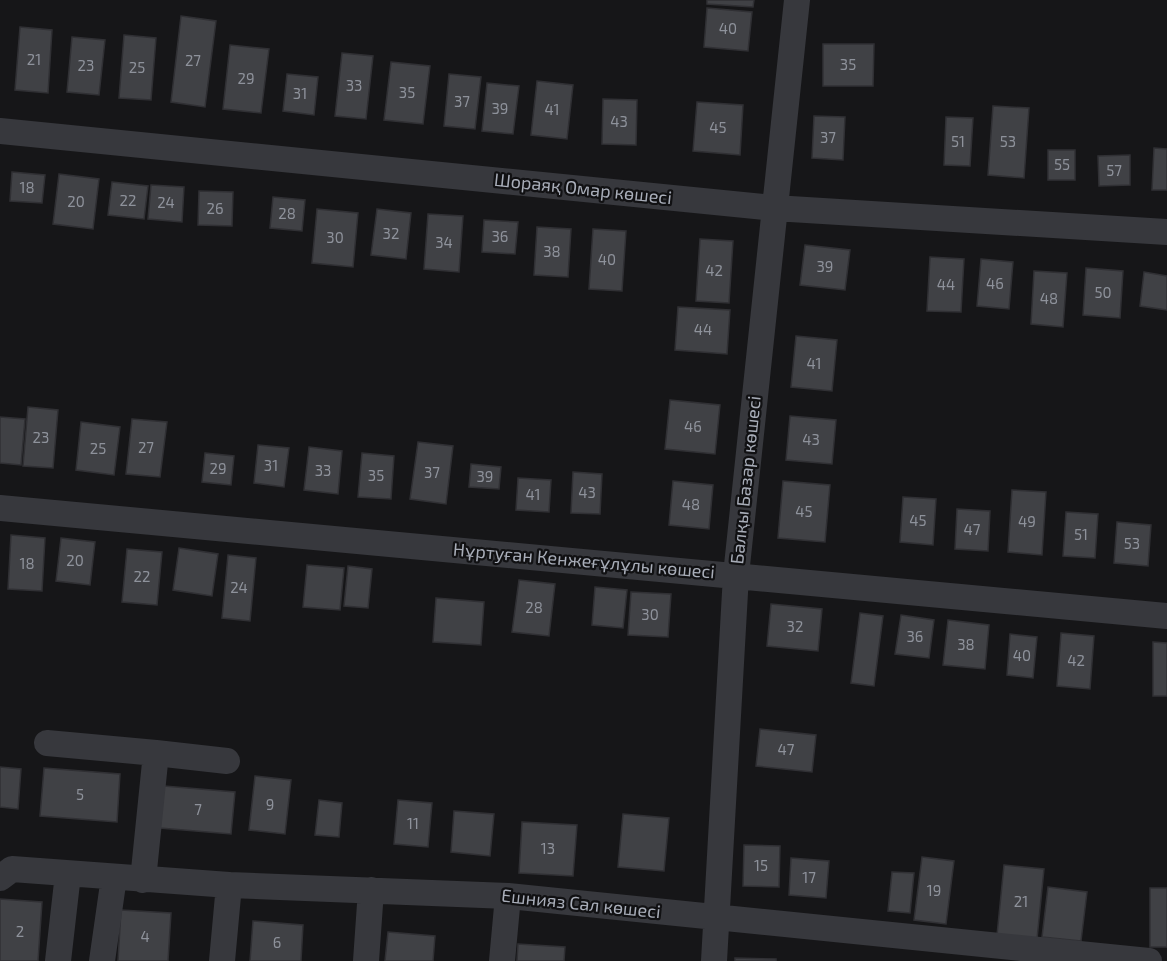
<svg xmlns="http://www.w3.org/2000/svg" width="1167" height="961" font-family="'Exo 2',sans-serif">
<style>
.building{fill:#404145;stroke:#303034;stroke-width:1.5}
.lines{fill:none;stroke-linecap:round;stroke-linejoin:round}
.minor{stroke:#37383d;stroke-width:26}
.labels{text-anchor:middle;stroke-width:4.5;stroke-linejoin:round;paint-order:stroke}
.number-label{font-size:15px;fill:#8e929b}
.street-label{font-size:18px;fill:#a8adb8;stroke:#111113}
</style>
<rect width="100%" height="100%" fill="#161618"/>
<!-- building -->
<path class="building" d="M 707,0 L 754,0 L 753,7 L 707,4 Z
M 707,8 L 752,12 L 748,51 L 704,47 Z
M 181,16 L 216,21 L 205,107 L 171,102 Z
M 20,27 L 52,30 L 48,93 L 15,90 Z
M 124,35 L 156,38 L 151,100 L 119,98 Z
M 72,37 L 105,40 L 99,95 L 67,92 Z
M 823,44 L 874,44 L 873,86 L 823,86 Z
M 230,45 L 269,49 L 261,113 L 223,109 Z
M 342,53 L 373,56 L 366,119 L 335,116 Z
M 391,62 L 430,66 L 423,124 L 384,120 Z
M 287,74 L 318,77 L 314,115 L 283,111 Z
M 449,74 L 481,77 L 475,129 L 444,126 Z
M 537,81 L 573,85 L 567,139 L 531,135 Z
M 487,83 L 519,86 L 513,134 L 482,131 Z
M 603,99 L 637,100 L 636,145 L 602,144 Z
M 697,102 L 743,105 L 740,155 L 693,151 Z
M 993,106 L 1029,108 L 1024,178 L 988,175 Z
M 814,116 L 845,117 L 843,160 L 812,158 Z
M 946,117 L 973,118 L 970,166 L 944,165 Z
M 1154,148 L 1167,149 L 1167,190 L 1152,190 Z
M 1048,150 L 1075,150 L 1075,180 L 1048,180 Z
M 1130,155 L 1130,185 L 1099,186 L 1098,156 Z
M 12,172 L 45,175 L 42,203 L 10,201 Z
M 59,174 L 99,179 L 93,229 L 53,224 Z
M 112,182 L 148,186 L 144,219 L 108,215 Z
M 151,185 L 184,187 L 182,222 L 148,219 Z
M 199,191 L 233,192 L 232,226 L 198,225 Z
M 273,197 L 305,200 L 302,231 L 270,228 Z
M 317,209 L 358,213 L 353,267 L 312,263 Z
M 377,209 L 411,213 L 406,259 L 371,255 Z
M 428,214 L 463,216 L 459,272 L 424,269 Z
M 484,220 L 518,222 L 515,254 L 482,252 Z
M 537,227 L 571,229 L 568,277 L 534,275 Z
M 593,229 L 626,231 L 622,291 L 589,289 Z
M 700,239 L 733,241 L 729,303 L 696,301 Z
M 805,245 L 850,250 L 845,290 L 800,285 Z
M 930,257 L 964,259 L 961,312 L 927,311 Z
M 981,259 L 1013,262 L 1009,309 L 977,306 Z
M 1086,268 L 1123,271 L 1120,318 L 1083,315 Z
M 1034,271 L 1067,273 L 1063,327 L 1031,324 Z
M 1144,272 L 1167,276 L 1167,310 L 1140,306 Z
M 678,307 L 730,310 L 727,354 L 675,350 Z
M 796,336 L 837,340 L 832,391 L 791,387 Z
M 670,400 L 720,405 L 715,454 L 665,449 Z
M 28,407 L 58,410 L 53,468 L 23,466 Z
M 790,416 L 836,420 L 832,464 L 786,460 Z
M 0,417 L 25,419 L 21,465 L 0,463 Z
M 132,419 L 167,422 L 160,477 L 126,474 Z
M 81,422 L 120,427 L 114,475 L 76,470 Z
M 418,442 L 453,446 L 446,504 L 410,499 Z
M 258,445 L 289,448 L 284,487 L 254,483 Z
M 309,447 L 342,451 L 338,494 L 304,490 Z
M 205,453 L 234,456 L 231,485 L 202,482 Z
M 362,453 L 394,456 L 391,499 L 358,497 Z
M 471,464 L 501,467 L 499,489 L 469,487 Z
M 573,472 L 602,474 L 600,514 L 571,513 Z
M 518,478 L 551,480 L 549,512 L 516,510 Z
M 673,481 L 713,485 L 709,529 L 669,525 Z
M 783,481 L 830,485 L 825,542 L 778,538 Z
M 1012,490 L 1046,492 L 1042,555 L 1008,552 Z
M 903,497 L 936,499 L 933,545 L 900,542 Z
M 957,509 L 990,511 L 988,551 L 955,549 Z
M 1066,512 L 1098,514 L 1095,558 L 1063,556 Z
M 1117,522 L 1151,525 L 1148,566 L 1114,563 Z
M 11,535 L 45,538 L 42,591 L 8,589 Z
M 61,538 L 95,542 L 90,585 L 56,581 Z
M 179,548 L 218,554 L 212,596 L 173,590 Z
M 127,549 L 162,552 L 157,605 L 122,602 Z
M 228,555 L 256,558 L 250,621 L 222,618 Z
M 307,565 L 344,568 L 340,610 L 303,607 Z
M 348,566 L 372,569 L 368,608 L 344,606 Z
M 519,580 L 555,584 L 549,636 L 512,632 Z
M 595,587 L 627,590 L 623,628 L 592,625 Z
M 631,592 L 671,594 L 668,637 L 628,635 Z
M 436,598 L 484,602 L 481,645 L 433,642 Z
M 771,604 L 822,609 L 818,651 L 767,646 Z
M 860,613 L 883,616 L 874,686 L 851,683 Z
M 901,615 L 934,620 L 929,658 L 895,654 Z
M 948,620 L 989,625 L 985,669 L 943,665 Z
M 1061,633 L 1094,636 L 1090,689 L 1057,686 Z
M 1010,634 L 1037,637 L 1033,678 L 1007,675 Z
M 1153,642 L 1167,643 L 1167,696 L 1153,696 Z
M 760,729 L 816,735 L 812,772 L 756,766 Z
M 0,767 L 21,769 L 18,809 L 0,807 Z
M 44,768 L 120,774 L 117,822 L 40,816 Z
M 255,776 L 291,780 L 285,834 L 249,830 Z
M 164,786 L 235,792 L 231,834 L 160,828 Z
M 319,800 L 342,803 L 339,837 L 315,835 Z
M 398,800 L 432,803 L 428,847 L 394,844 Z
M 454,811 L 494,814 L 490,856 L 451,852 Z
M 623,814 L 669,818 L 664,871 L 618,867 Z
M 522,822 L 577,825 L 573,876 L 519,873 Z
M 744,845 L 780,846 L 779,887 L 743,886 Z
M 922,857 L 954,861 L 946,924 L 914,920 Z
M 791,858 L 829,861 L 826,898 L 789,895 Z
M 1004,865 L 1044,869 L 1037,939 L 997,935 Z
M 892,872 L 914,873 L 910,913 L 888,911 Z
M 1048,887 L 1087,892 L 1081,941 L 1042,937 Z
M 1150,888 L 1167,888 L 1167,947 L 1150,947 Z
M 0,899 L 42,902 L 38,961 L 0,961 Z
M 121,910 L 171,913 L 168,961 L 118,961 Z
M 253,921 L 303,925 L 301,961 L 250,961 Z
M 388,932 L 435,936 L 433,961 L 385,961 Z
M 518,944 L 565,947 L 564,961 L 517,961 Z
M 735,958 L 776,959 L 776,961 L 735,961 Z"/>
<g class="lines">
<!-- minor -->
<path class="minor" d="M 0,131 L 774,208 L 1167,232
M 0,508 L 1167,616
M 47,743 L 156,753
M 0,878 L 12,869 L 229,885 L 508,896 L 1149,961
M 143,880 L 156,753 L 227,761
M 58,961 L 68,874
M 102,961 L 114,877
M 222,961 L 229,885
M 366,961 L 371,890
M 502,961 L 508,896
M 714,961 L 736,575 L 797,0"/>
</g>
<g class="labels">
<!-- number labels -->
<g class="number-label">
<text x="728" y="34">40</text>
<text x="34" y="65">21</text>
<text x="193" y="66">27</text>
<text x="848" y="70">35</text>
<text x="86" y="71">23</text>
<text x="137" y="73">25</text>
<text x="246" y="84">29</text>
<text x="354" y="91">33</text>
<text x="407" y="98">35</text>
<text x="300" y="99">31</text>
<text x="462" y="107">37</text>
<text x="500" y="114">39</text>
<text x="552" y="115">41</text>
<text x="619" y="127">43</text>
<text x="718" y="133">45</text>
<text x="828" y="143">37</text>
<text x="958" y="147">51</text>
<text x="1008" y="147">53</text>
<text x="1062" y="170">55</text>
<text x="1114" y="176">57</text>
<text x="27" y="193">18</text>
<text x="128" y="206">22</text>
<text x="76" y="207">20</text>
<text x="166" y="208">24</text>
<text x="215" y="214">26</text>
<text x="287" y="219">28</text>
<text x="391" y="239">32</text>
<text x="500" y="242">36</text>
<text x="335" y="243">30</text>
<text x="444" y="248">34</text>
<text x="552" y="257">38</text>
<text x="607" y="265">40</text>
<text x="825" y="272">39</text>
<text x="714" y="276">42</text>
<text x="995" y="289">46</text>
<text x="946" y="290">44</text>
<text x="1103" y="298">50</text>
<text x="1049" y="304">48</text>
<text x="703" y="335">44</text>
<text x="814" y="369">41</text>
<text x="693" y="432">46</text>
<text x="41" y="443">23</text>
<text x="811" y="445">43</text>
<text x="146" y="453">27</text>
<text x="98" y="454">25</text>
<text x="271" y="471">31</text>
<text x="218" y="474">29</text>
<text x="323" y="476">33</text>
<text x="432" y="478">37</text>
<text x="376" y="481">35</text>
<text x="485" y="482">39</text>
<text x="587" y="498">43</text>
<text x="533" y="500">41</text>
<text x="691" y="510">48</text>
<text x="804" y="517">45</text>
<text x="918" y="526">45</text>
<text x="1027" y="527">49</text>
<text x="972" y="535">47</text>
<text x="1081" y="540">51</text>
<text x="1132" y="549">53</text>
<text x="75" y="566">20</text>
<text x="27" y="569">18</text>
<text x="142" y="582">22</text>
<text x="239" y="593">24</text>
<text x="534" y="613">28</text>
<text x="650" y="620">30</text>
<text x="795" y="632">32</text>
<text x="915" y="642">36</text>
<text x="966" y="650">38</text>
<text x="1022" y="661">40</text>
<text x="1076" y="666">42</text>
<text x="786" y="755">47</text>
<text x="80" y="800">5</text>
<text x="270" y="810">9</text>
<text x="198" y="815">7</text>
<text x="413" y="829">11</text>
<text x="548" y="854">13</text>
<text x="761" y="871">15</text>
<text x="809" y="883">17</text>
<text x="934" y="896">19</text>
<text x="1021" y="907">21</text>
<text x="20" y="937">2</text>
<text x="145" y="942">4</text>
<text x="277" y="948">6</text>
</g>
<!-- street labels -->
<g class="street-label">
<text transform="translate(583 189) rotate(6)" y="6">Шораяқ Омар көшесі</text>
<text transform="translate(746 480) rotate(-84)" y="6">Балқы Базар көшесі</text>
<text transform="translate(584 561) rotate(5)" y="6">Нұртуған Кенжеғұлұлы көшесі</text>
<text transform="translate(581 904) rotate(6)" y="6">Ешнияз Сал көшесі</text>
</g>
</g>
</svg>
